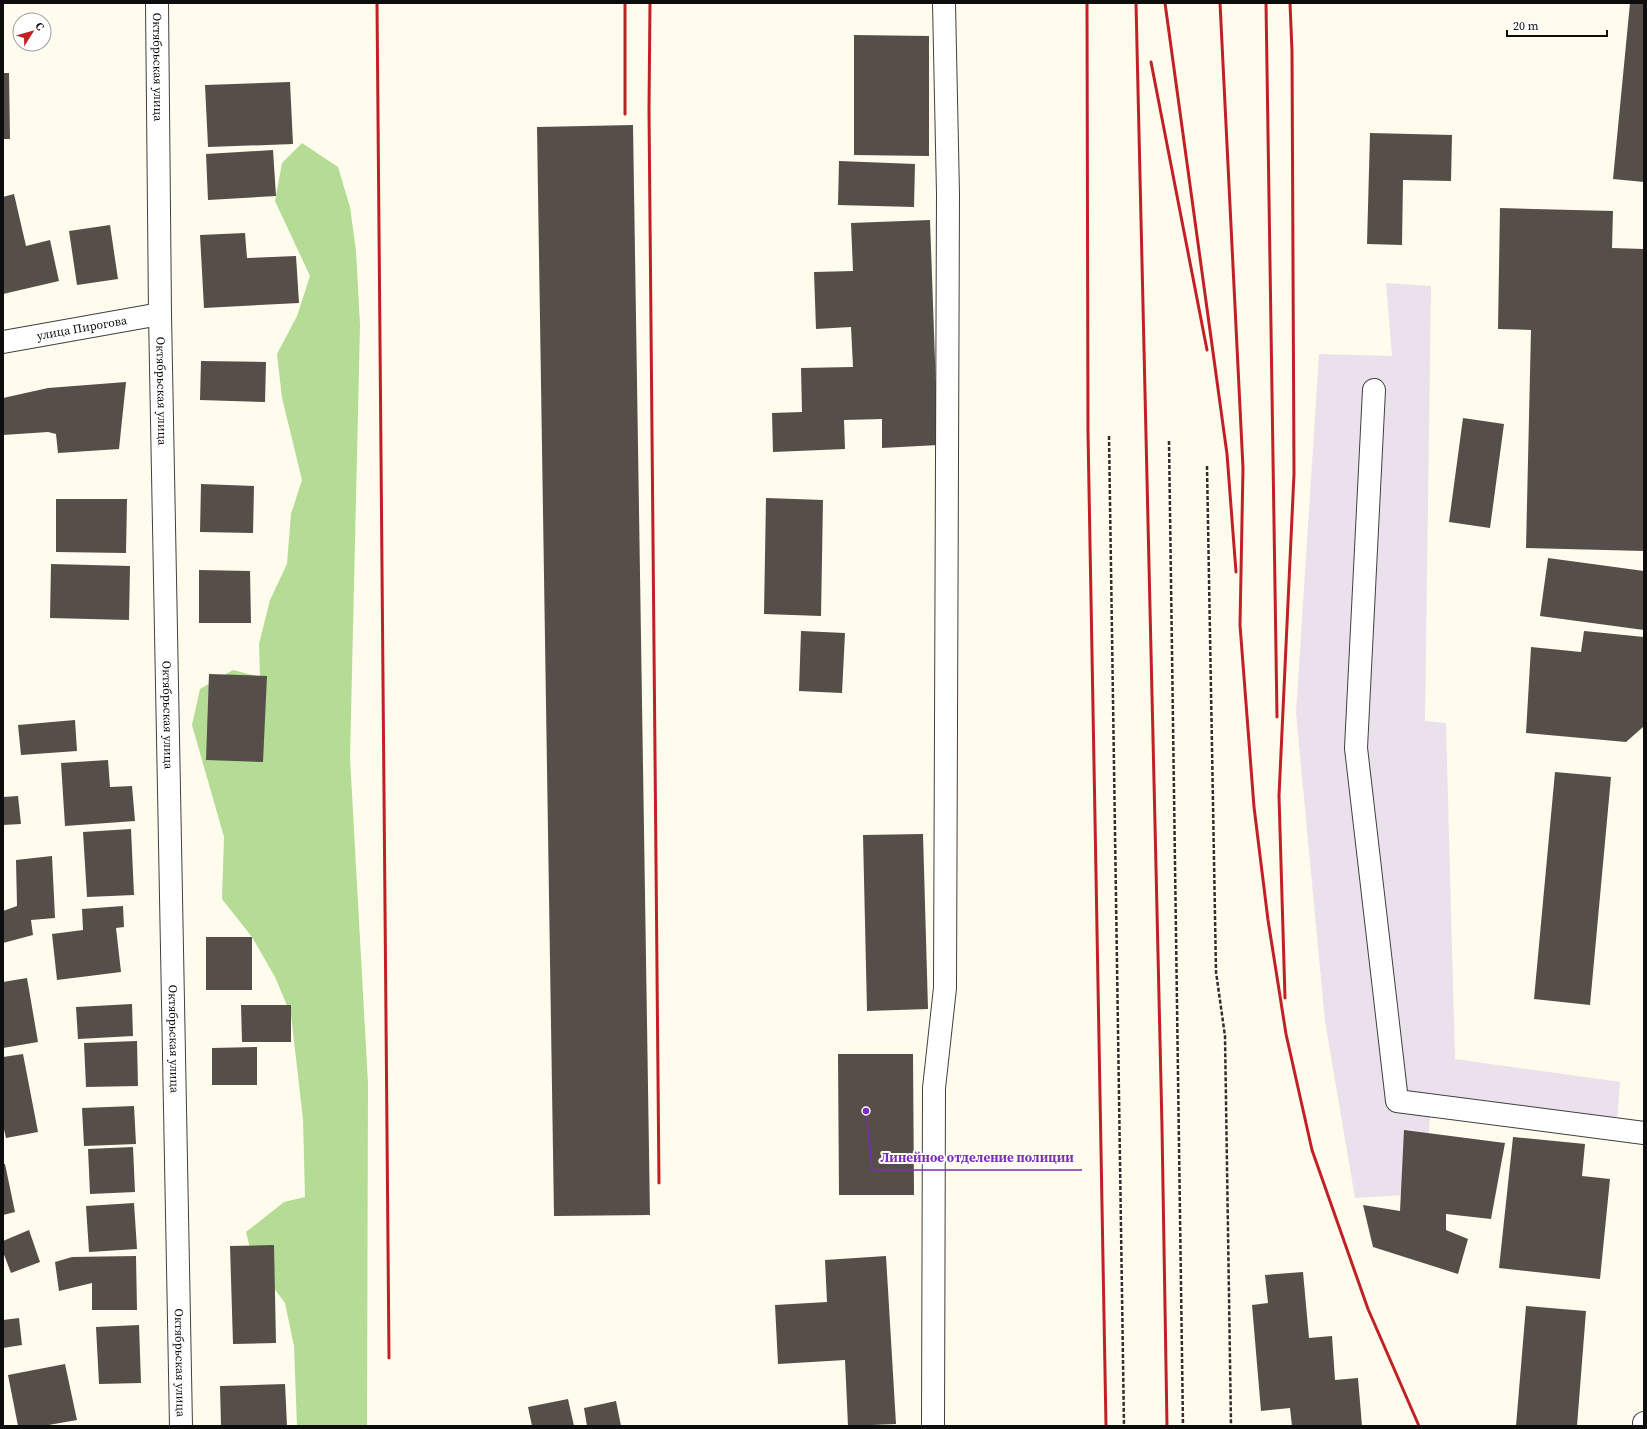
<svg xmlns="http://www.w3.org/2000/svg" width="1647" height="1429" font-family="'Source Serif 4',serif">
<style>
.industrial{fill:#ebe1ec}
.forest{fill:#b4dc94}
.building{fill:#564e49}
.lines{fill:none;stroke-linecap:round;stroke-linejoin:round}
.minor-casing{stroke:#404040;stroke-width:24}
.path{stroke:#2f2f2f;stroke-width:2.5;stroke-dasharray:4 2;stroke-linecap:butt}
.minor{stroke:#fff;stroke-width:22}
.rail{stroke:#c12027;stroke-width:3}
.labels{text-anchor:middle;stroke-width:4;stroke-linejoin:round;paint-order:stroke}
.street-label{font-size:12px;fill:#0d0d0d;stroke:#fff}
.leader{fill:none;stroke:#7b2cbf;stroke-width:1.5}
.callout-dot{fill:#7b2cbf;stroke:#fff;stroke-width:1.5}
.callout-label{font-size:13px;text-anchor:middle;font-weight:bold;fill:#7b2cbf;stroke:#fff;stroke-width:4;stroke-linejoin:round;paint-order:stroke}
</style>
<rect width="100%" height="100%" fill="#fffbed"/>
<!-- industrial -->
<path class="industrial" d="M 1386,283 L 1431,286 L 1425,721 L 1446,723 L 1455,1059 L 1620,1082 L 1617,1123 L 1432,1097 L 1423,1194 L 1355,1198 L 1325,1021 L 1296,713 L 1319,354 L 1392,356 Z"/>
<!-- forest -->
<path class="forest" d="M 302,143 L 338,167 L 350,207 L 356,251 L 360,325 L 350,758 L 368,1084 L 367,1426 L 297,1426 L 294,1346 L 285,1303 L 253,1260 L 246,1232 L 284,1202 L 305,1197 L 303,1119 L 291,1015 L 275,977 L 252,937 L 222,899 L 224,837 L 192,725 L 200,689 L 233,670 L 260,677 L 259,644 L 270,600 L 287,564 L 291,514 L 302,480 L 282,398 L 277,354 L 297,316 L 310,276 L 275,201 L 282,163 Z"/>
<!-- building -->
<path class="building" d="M 1630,3 L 1644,3 L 1644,182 L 1613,179 Z
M 854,35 L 929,36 L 929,156 L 854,155 Z
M 3,73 L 9,73 L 10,139 L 3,139 Z
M 290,82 L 293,144 L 208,147 L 205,85 Z
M 633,125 L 650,1215 L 554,1216 L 537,127 Z
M 1370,133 L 1452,135 L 1451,181 L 1403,180 L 1402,245 L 1367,244 Z
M 273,150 L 276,196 L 208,200 L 206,154 Z
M 839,161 L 915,164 L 914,207 L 838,205 Z
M 14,194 L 26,246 L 50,240 L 59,281 L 3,294 L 3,197 Z
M 1500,208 L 1613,211 L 1612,248 L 1644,249 L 1644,551 L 1526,548 L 1531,330 L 1498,329 Z
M 930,220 L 938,445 L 882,448 L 882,419 L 844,420 L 845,449 L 773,452 L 772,413 L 802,412 L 801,368 L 853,367 L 851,327 L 816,329 L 814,272 L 853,271 L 851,223 Z
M 110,225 L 118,279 L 77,285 L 69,231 Z
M 245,233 L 247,258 L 296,256 L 299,303 L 204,308 L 200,235 Z
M 201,361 L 266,362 L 265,402 L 200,400 Z
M 126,382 L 119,449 L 58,453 L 56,434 L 48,432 L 3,435 L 3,398 L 48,388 Z
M 1463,418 L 1504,424 L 1490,528 L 1449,522 Z
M 201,484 L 254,486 L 253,533 L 200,532 Z
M 766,498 L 823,500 L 821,616 L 764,614 Z
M 56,499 L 127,499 L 126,553 L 56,552 Z
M 1548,558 L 1644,571 L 1644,630 L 1540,616 Z
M 51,564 L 130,566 L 129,620 L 50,618 Z
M 199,570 L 250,571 L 251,623 L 199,623 Z
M 801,631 L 845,633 L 842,693 L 799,691 Z
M 1584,631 L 1644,637 L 1643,727 L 1626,742 L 1526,733 L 1531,647 L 1581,652 Z
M 209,674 L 267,676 L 263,762 L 206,760 Z
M 75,720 L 77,751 L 21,755 L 18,725 Z
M 108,760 L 110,787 L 132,786 L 135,821 L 65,826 L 61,763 Z
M 1555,772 L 1611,777 L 1590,1005 L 1534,999 Z
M 18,796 L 21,824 L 3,825 L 3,797 Z
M 131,829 L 134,895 L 87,897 L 83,832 Z
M 923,834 L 928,1009 L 867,1011 L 863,835 Z
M 52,856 L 55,918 L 31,920 L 33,935 L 3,943 L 3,911 L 17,906 L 16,860 Z
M 123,906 L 124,927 L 116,928 L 121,972 L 57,980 L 52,934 L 83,930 L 82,909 Z
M 206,937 L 252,937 L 252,990 L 206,990 Z
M 27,978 L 38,1042 L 3,1048 L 3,982 Z
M 132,1004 L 133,1036 L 78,1039 L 76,1007 Z
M 241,1005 L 291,1005 L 291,1042 L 242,1042 Z
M 137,1041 L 138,1086 L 86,1087 L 84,1043 Z
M 257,1047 L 257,1085 L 212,1085 L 212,1048 Z
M 23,1054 L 38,1132 L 6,1138 L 3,1125 L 3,1057 Z
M 838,1054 L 913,1054 L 914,1195 L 839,1195 Z
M 134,1106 L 136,1144 L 84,1146 L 82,1108 Z
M 1404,1130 L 1505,1143 L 1491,1219 L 1446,1214 L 1446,1230 L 1468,1239 L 1458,1274 L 1373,1247 L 1363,1205 L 1400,1211 Z
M 1513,1137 L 1585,1144 L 1582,1176 L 1610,1179 L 1600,1279 L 1499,1268 Z
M 133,1147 L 135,1192 L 90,1194 L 88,1149 Z
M 3,1164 L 5,1164 L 15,1212 L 3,1215 Z
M 134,1203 L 137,1249 L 89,1252 L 86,1206 Z
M 29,1230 L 40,1262 L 11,1273 L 3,1252 L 3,1241 Z
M 274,1245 L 276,1343 L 233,1344 L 230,1246 Z
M 136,1256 L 137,1310 L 92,1310 L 92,1283 L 59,1291 L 55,1262 L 72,1257 Z
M 886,1256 L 896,1424 L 848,1426 L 845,1360 L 778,1364 L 775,1305 L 827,1302 L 825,1260 Z
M 1303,1272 L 1309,1338 L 1332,1336 L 1335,1380 L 1358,1378 L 1362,1426 L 1292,1426 L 1290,1408 L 1261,1411 L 1252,1305 L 1268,1303 L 1265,1275 Z
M 1526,1306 L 1586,1311 L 1577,1426 L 1516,1426 Z
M 19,1318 L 22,1345 L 3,1348 L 3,1320 Z
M 139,1325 L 141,1383 L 99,1384 L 96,1327 Z
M 65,1364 L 77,1420 L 43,1426 L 18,1426 L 8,1375 Z
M 285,1384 L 287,1426 L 221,1426 L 220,1386 Z
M 568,1399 L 574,1426 L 532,1426 L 528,1407 Z
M 616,1401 L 621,1426 L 587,1426 L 584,1408 Z"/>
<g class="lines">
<!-- minor casing -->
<g class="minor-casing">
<g id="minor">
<path id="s1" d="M 157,3 L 160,314 L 181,1426"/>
<path id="s2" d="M 3,342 L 160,314"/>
<path d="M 1374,390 L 1356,748 L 1397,1101 L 1644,1133"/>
<path d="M 933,1426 L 934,1088 L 945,988 L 948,194 L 944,3"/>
<path d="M 1644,1426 L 1644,1423"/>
</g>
</g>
<!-- path -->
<path class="path" d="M 1109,436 L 1124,1426
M 1169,441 L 1183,1426
M 1207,466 L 1216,972 L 1225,1036 L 1231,1426"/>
<!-- minor -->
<use href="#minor" class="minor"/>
<!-- rail -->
<path class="rail" d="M 377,3 L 389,1358
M 650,3 L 649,110 L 659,1183
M 1087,3 L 1088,433 L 1106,1426
M 1136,3 L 1162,1127 L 1167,1426
M 1165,3 L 1227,454 L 1236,572
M 1220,3 L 1243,468 L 1240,625 L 1254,807 L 1268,920 L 1286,1034 L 1312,1150 L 1368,1309 L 1419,1426
M 1266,3 L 1277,717
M 1151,62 L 1207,350
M 625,114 L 625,3
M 1285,998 L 1279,796 L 1294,474 L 1292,51 L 1290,3"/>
</g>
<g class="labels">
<!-- street labels -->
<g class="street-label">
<text dy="4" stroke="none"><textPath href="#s1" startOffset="64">Октябрьская улица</textPath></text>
<text dy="4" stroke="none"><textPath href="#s2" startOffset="80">улица Пирогова</textPath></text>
<text dy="4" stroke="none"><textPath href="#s1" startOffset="388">Октябрьская улица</textPath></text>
<text dy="4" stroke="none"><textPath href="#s1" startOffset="712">Октябрьская улица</textPath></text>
<text dy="4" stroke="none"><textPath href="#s1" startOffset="1036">Октябрьская улица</textPath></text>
<text dy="4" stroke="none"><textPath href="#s1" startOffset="1360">Октябрьская улица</textPath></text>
</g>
</g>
<!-- callouts -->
<path class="leader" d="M866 1111L872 1170H1082"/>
<circle class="callout-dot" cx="866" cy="1111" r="4"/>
<g class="callout-label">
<text x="977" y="1162">Линейное отделение полиции</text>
</g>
<!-- border -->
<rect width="1647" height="1429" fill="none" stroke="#0d0d0d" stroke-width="8"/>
<!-- north arrow -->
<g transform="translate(32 32) rotate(53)"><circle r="19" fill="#ffffff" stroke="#9e9e9e"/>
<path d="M0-3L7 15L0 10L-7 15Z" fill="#c12027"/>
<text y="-6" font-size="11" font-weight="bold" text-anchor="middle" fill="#0d0d0d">С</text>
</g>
<!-- scale -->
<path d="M1507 30v6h100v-6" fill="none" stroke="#0d0d0d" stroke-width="2"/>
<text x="1513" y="30" font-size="12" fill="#0d0d0d" stroke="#ffffff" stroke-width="3" paint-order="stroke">20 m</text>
</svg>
